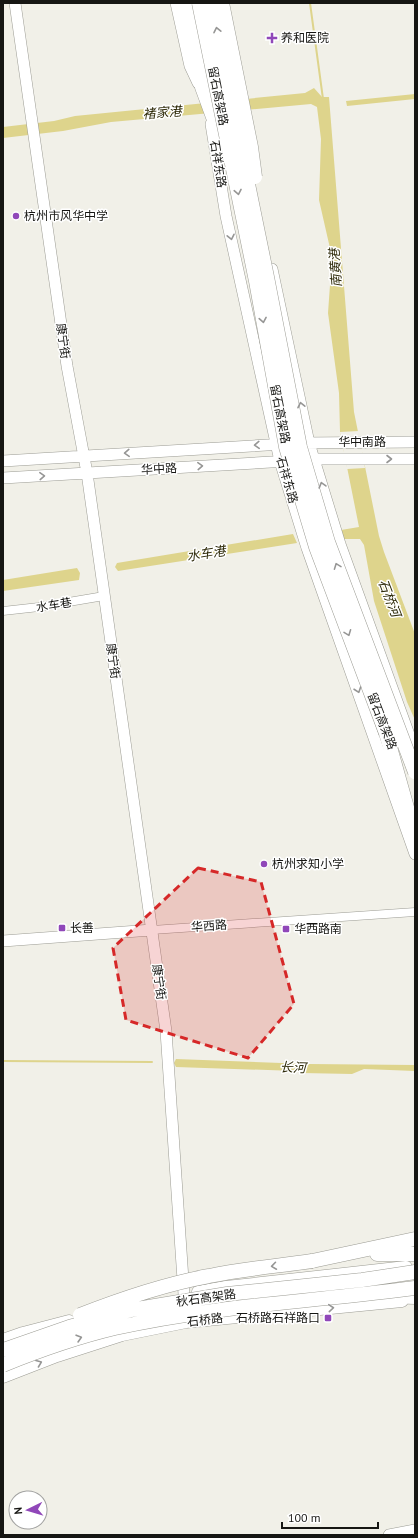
<svg xmlns="http://www.w3.org/2000/svg" width="418" height="1538" font-family="'PT Sans','Noto Sans SC',sans-serif">
<style>
.water{fill:#ded48c}
.pier{fill:#f1f0e8}
.lines{fill:none;stroke-linecap:round;stroke-linejoin:round}
.stream{stroke:#ded48c;stroke-width:2}
.street-casing{stroke:#9c9c94;stroke-width:9}
.secondary-casing{stroke:#9c9c94;stroke-width:12}
.primary-casing{stroke:#9c9c94;stroke-width:13}
.highway-casing{stroke:#9c9c94;stroke-width:15}
.street{stroke:#fff;stroke-width:8}
.secondary{stroke:#fff;stroke-width:11}
.primary{stroke:#fff;stroke-width:12}
.highway{stroke:#fff;stroke-width:14}
.highway-bridge-casing{stroke:#9c9c94;stroke-width:15;stroke-linecap:butt}
.highway-bridge{stroke:#fff;stroke-width:14}
.oneway{stroke:#969695}
.marked{fill:#d62828;fill-opacity:0.2;stroke:#d62828;stroke-width:3;stroke-dasharray:8 5;stroke-linejoin:round}
.poi-dot{fill:#9047b9;stroke:#fff;stroke-width:1.5}
.labels{text-anchor:middle;stroke-width:3;stroke-linejoin:round;paint-order:stroke}
.poi-label{font-size:12px;fill:#161613;stroke:#fff;text-anchor:start}
.street-label{font-size:12px;fill:#161613;stroke:#fff}
.water-label{font-size:13px;font-style:italic;fill:#2e2a09;stroke:#fff}
</style>
<rect width="100%" height="100%" fill="#f1f0e8"/>
<!-- water -->
<path class="water" d="M 314,88 L 322,97 L 329,97 L 354,412 L 379,536 L 384,552 L 415,634 L 415,720 L 407,702 L 374,601 L 364,545 L 360,539 L 344,539 L 341,530 L 359,527 L 340,432 L 339,393 L 328,313 L 332,257 L 319,200 L 321,139 L 317,107 L 311,104 L 111,122 L 63,131 L 3,138 L 3,127 L 54,121 L 75,116 L 305,93 Z
M 415,94 L 415,99 L 347,106 L 346,101 Z
M 293,534 L 297,543 L 118,571 L 115,567 L 117,563 Z
M 77,568 L 80,573 L 79,580 L 3,591 L 3,580 Z
M 176,1059 L 309,1064 L 415,1065 L 415,1071 L 364,1069 L 352,1074 L 302,1073 L 296,1071 L 176,1067 L 174,1063 Z"/>
<!-- pier -->
<path class="pier" d="M 359,431 L 365,468 L 347,469 L 340,432 Z"/>
<g class="lines">
<!-- stream -->
<path class="stream" d="M 310,3 L 323,99
M 3,1061 L 152,1062"/>
<!-- street casing -->
<g class="street-casing">
<path id="street" d="M 3,611 L 39,607 L 104,596
M 152,930 L 415,912"/>
</g>
<!-- secondary casing -->
<g class="secondary-casing">
<path id="secondary" d="M 15,3 L 67,366 L 87,473 L 166,1031 L 185,1309
M 176,3 L 190,66 L 198,83
M 211,124 L 226,216 L 280,461 L 307,548 L 415,854
M 272,269 L 309,443 L 340,544 L 415,751
M 303,443 L 415,442
M 307,459 L 415,459
M 3,461 L 284,444
M 3,478 L 288,461
M 3,941 L 152,930
M 389,1535 L 415,1530"/>
</g>
<!-- primary casing -->
<g class="primary-casing">
<path id="primary" d="M 198,1292 L 226,1287 L 406,1267
M 3,1340 L 23,1333 L 69,1321
M 3,1377 L 57,1356 L 122,1335 L 186,1322 L 402,1301"/>
</g>
<!-- highway casing -->
<g class="highway-casing">
<path id="highway" d="M 185,3 L 202,87 L 224,147
M 386,733 L 415,836
M 377,1254 L 415,1254
M 312,1261 L 415,1239
M 387,1296 L 415,1297"/>
</g>
<!-- street -->
<use href="#street" class="street"/>
<!-- secondary -->
<use href="#secondary" class="secondary"/>
<!-- primary -->
<use href="#primary" class="primary"/>
<!-- highway -->
<use href="#highway" class="highway"/>
<!-- highway-bridge casing -->
<g class="highway-bridge-casing">
<path id="highway-bridge" d="M 199,3 L 256,281 L 286,447 L 316,547 L 386,733
M 211,3 L 267,277 L 300,447 L 328,542 L 415,772
M 222,3 L 251,147 L 255,177
M 80,1315 C 121,1299 165,1284 209,1276 C 243,1269 278,1266 312,1261
M 3,1350 L 69,1327 L 131,1310 L 227,1294 L 362,1280 L 415,1272
M 3,1365 C 40,1350 77,1337 115,1328 C 214,1306 315,1301 415,1288"/>
</g>
<!-- highway-bridge -->
<use href="#highway-bridge" class="highway-bridge"/>
</g>
<!-- one-way arrows -->
<defs><path id="oneway-chevron" d="M-2-3.5L2.5 0L-2 3.5" fill="none" stroke-width="1.6" stroke-linecap="round" stroke-linejoin="round"/></defs>
<g class="oneway">
<use href="#oneway-chevron" transform="translate(217 30) rotate(-102)"/>
<use href="#oneway-chevron" transform="translate(238 192) rotate(79)"/>
<use href="#oneway-chevron" transform="translate(231 237) rotate(78)"/>
<use href="#oneway-chevron" transform="translate(263 320) rotate(80)"/>
<use href="#oneway-chevron" transform="translate(301 405) rotate(-102)"/>
<use href="#oneway-chevron" transform="translate(257 445) rotate(177)"/>
<use href="#oneway-chevron" transform="translate(127 453) rotate(177)"/>
<use href="#oneway-chevron" transform="translate(389 459)"/>
<use href="#oneway-chevron" transform="translate(200 466) rotate(-3)"/>
<use href="#oneway-chevron" transform="translate(42 476) rotate(-3)"/>
<use href="#oneway-chevron" transform="translate(322 485) rotate(-106)"/>
<use href="#oneway-chevron" transform="translate(337 566) rotate(-111)"/>
<use href="#oneway-chevron" transform="translate(348 633) rotate(69)"/>
<use href="#oneway-chevron" transform="translate(358 690) rotate(71)"/>
<use href="#oneway-chevron" transform="translate(274 1266) rotate(172)"/>
<use href="#oneway-chevron" transform="translate(331 1308) rotate(-5)"/>
<use href="#oneway-chevron" transform="translate(79 1338) rotate(-16)"/>
<use href="#oneway-chevron" transform="translate(39 1363) rotate(-21)"/>
</g>
<!-- marked area -->
<path class="marked" d="M 198,868 L 261,882 L 294,1004 L 248,1058 L 126,1020 L 113,948 Z"/>
<!-- markers -->
<g class="poi-dot">
<path d="M270 32h4v4h4v4h-4v4h-4v-4h-4v-4h4z"/>
<circle cx="16" cy="216" r="4"/>
<circle cx="264" cy="864" r="4"/>
<rect x="58" y="924" width="8" height="8" rx="2"/>
<rect x="282" y="925" width="8" height="8" rx="2"/>
<rect x="324" y="1314" width="8" height="8" rx="2"/>
</g>
<g class="labels">
<!-- poi labels -->
<g class="poi-label">
<text x="281" y="42">养和医院</text>
<text x="24" y="220">杭州市风华中学</text>
<text x="272" y="868">杭州求知小学</text>
<text x="70" y="932">长善</text>
<text x="294" y="933">华西路南</text>
<text x="320" y="1322" text-anchor="end">石桥路石祥路口</text>
</g>
<!-- street labels -->
<g class="street-label">
<text transform="translate(218 96) rotate(79)" y="4">留石高架路</text>
<text transform="translate(218 164) rotate(81)" y="4">石祥东路</text>
<text transform="translate(63 341) rotate(82)" y="4">康宁街</text>
<text transform="translate(280 414) rotate(79)" y="4">留石高架路</text>
<text x="362" y="446">华中南路</text>
<text transform="translate(159 469) rotate(-3)" y="4">华中路</text>
<text transform="translate(287 480) rotate(74)" y="4">石祥东路</text>
<text transform="translate(54 605) rotate(-9)" y="4">水车巷</text>
<text transform="translate(113 661) rotate(82)" y="4">康宁街</text>
<text transform="translate(382 721) rotate(69)" y="4">留石高架路</text>
<text transform="translate(209 926) rotate(-4)" y="4">华西路</text>
<text transform="translate(159 982) rotate(82)" y="4">康宁街</text>
<text transform="translate(206 1298) rotate(-8)" y="4">秋石高架路</text>
<text transform="translate(205 1320) rotate(-7)" y="4">石桥路</text>
</g>
<!-- water labels -->
<g class="water-label">
<text transform="translate(162 112) rotate(-5)" y="5">褚家港</text>
<text transform="translate(335 268) rotate(-94)" y="5">南黄港</text>
<text transform="translate(206 553) rotate(-9)" y="5">水车港</text>
<text transform="translate(390 598) rotate(69)" y="5">石桥河</text>
<text transform="translate(293 1067) rotate(2)" y="5">长河</text>
</g>
</g>
<!-- border -->
<rect width="418" height="1538" fill="none" stroke="#161613" stroke-width="8"/>
<!-- north arrow -->
<g transform="translate(28 1510) rotate(265)"><circle r="19" fill="#ffffff" stroke="#a2a2a1"/>
<path d="M0-3L7 15L0 10L-7 15Z" fill="#9047b9"/>
<text y="-6" font-size="11" font-weight="bold" text-anchor="middle" fill="#161613">N</text>
</g>
<!-- scale -->
<path d="M282 1522v6h96v-6" fill="none" stroke="#161613" stroke-width="2"/>
<text x="288" y="1522" font-size="12" fill="#161613" stroke="#ffffff" stroke-width="3" paint-order="stroke">100 m</text>
</svg>
